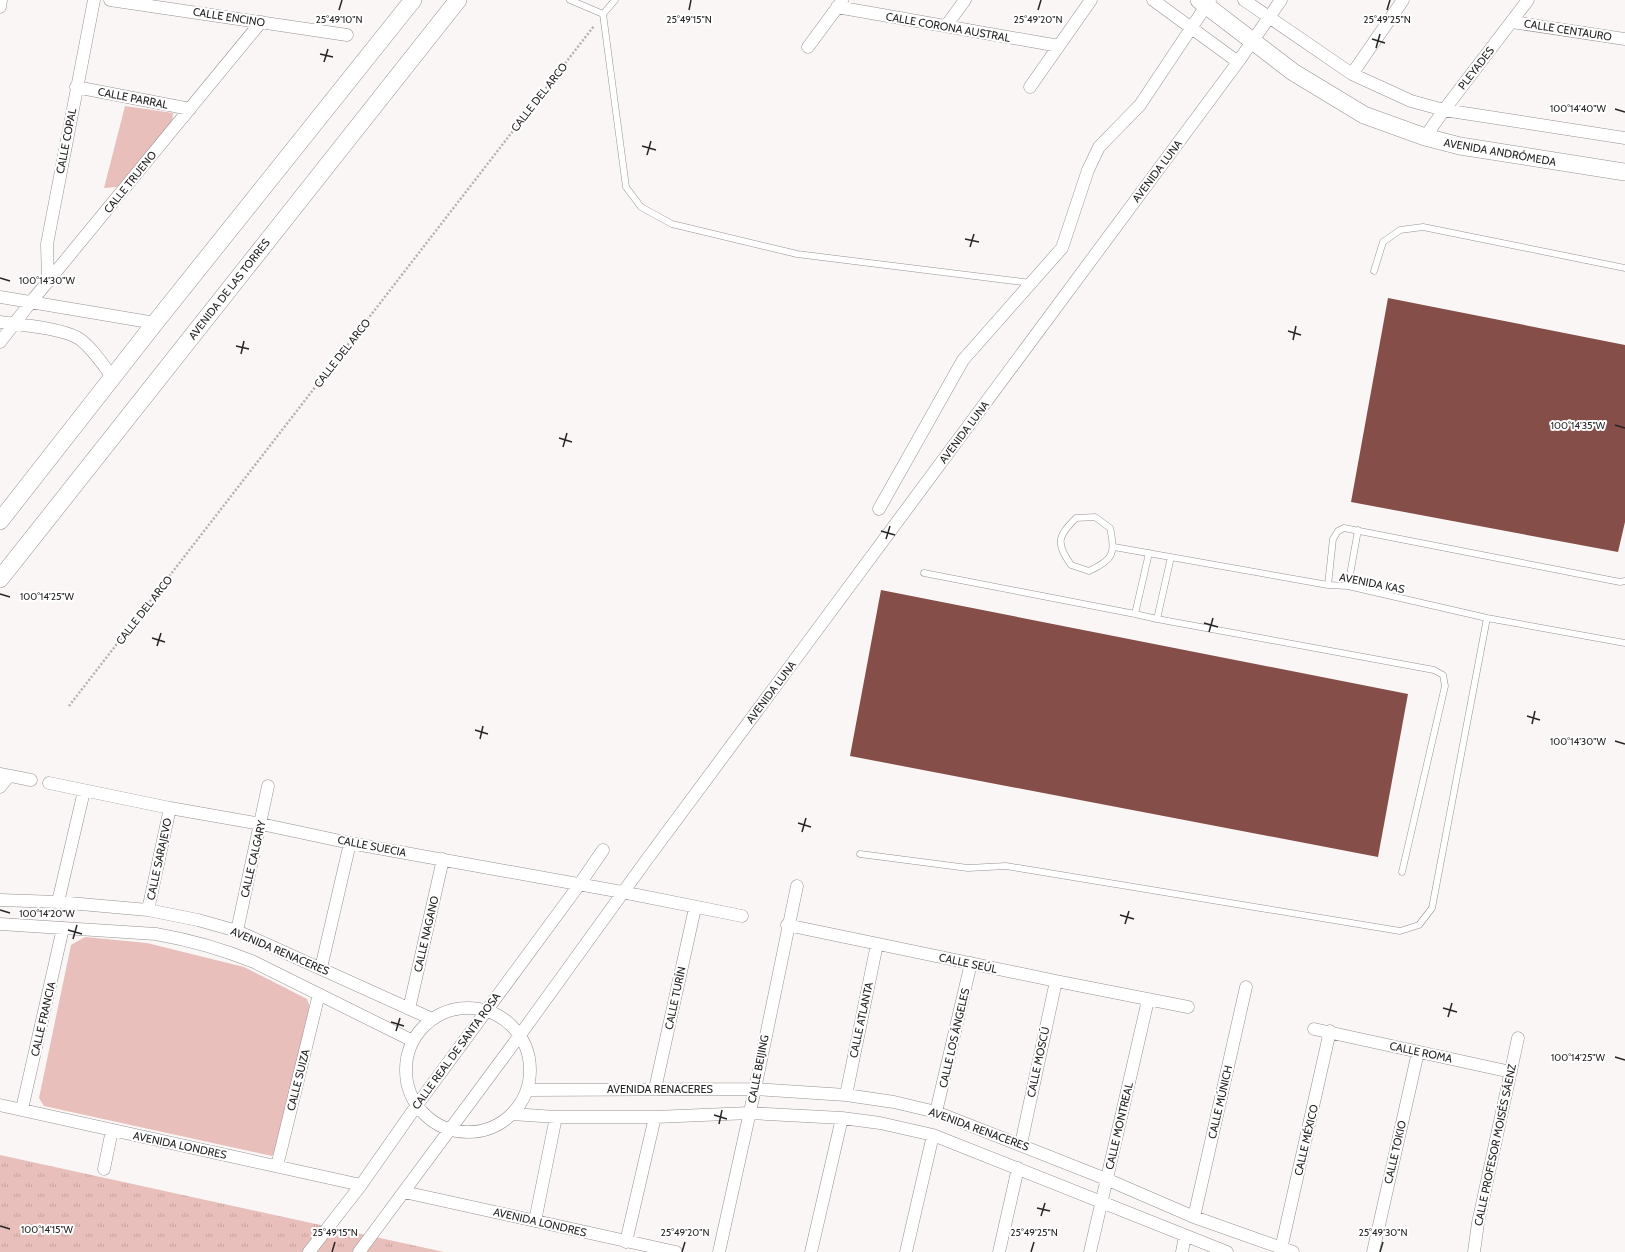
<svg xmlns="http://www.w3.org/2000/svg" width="1625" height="1252" font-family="Cabin,sans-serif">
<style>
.grass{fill:url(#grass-tufts)}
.park{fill:#e8bfba}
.building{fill:#854e49}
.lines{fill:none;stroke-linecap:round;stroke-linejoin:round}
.lane-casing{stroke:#969291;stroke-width:7}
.street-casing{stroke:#969291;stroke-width:13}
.secondary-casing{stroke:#969291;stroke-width:18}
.path{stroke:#b5b1b1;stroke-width:2.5;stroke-dasharray:2 2;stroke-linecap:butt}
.lane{stroke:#fff;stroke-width:6}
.street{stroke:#fff;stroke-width:12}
.secondary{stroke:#fff;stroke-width:17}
.ticks{fill:none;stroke:#272525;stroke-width:1.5}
.labels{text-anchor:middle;stroke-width:4;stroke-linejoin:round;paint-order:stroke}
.street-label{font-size:11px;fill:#272525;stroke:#fff}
.ticks-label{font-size:10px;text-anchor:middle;fill:#272525;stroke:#fff;stroke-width:4;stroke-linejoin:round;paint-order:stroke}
</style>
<defs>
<pattern id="grass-tufts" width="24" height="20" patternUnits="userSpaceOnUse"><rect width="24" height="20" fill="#e8bfba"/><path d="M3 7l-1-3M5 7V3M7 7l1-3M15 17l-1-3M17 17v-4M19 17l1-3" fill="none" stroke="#c7a4a0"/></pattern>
</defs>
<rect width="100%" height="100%" fill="#faf6f5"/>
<!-- grass -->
<path class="grass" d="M 0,1155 L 444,1252 L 0,1252 Z"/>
<!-- park -->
<path class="park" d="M 125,106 L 173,113 L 172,123 L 117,187 L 104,188 Z
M 85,937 L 147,943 L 244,967 L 307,999 L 311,1010 L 278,1147 L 272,1156 L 44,1106 L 39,1098 L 71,945 Z"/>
<!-- building -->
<path class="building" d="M 1388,298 L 1625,345 L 1625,522 L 1618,552 L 1351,502 Z
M 881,590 L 1408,694 L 1378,857 L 850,756 Z"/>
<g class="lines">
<!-- lane casing -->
<g class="lane-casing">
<path id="lane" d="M 570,0 L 603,14 L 626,187 L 641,207 L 672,224 L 797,254 L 1031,283
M 603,14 L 615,0
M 1374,271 L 1383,242 L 1400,230 L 1423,227 L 1625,268
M 1095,517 L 1110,528 C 1116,554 1113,560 1089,571 L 1071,565 C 1056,543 1057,537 1076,518 Z
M 1114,547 L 1328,585 L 1348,586 L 1487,618 L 1625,643
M 1149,553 L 1135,614 L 1157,619
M 1171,557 L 1157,619 L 1434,670 L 1443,675 L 1445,686 L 1402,872
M 924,573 L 1135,614
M 1328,585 L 1333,539 L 1338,531 L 1344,528 L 1620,582 L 1625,581
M 1348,586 L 1358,530
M 860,854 L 968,868 L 1006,866 L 1400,931 L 1419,925 L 1432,908 L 1487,618"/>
</g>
<!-- street casing -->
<g class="street-casing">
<path id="street" d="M 110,0 L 347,35
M 1153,0 L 1238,62
M 1244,0 L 1352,74 L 1411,101 L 1444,110 L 1625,138
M 0,7 L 1,0
M 837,7 L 1059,46
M 1512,22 L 1625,39
M 946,26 L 965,0
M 808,47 L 842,1
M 1352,74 L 1403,0
M 76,87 L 190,109
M 1030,87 L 1091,0
M 1425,137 L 1444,110 L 1528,0
M 48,282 L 47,244 L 94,0
M 0,297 L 155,323
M 0,322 C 22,325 60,328 78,338 C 92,347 103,365 113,378
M 0,342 L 31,302 L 261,22
M 879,509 L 963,360 L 1062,248 L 1088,170 L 1099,147 L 1140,105 L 1210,0
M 0,774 L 31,780
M 49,783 L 170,808 L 261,824 L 350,843 L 622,892 L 742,916
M 0,787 L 9,776
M 0,900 L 58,902 L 148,910 L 198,920 L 237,931 L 432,1019
M 58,902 L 84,791
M 148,910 L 170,808
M 0,924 L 156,934 C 190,940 222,949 254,962 L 413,1041
M 787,925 L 1056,981 L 1188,1007
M 237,931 L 268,786
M 321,968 L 350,843
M406 1070a62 62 0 1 1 124 0a62 62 0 1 1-124 0Z
M 409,1009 L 443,859
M 1314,1029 L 1511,1072
M 655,1089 L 695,908
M 527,1090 L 755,1089 L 846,1095 L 894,1102 L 936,1112 L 1106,1179 L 1194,1217 L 1293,1252
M 846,1095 L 877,944
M 0,1105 L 361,1185
M 22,1109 L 63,928
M 936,1112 L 971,963
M 512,1114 L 556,1117 L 655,1117 L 750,1113 L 842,1118 L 880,1123 L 933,1135 L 1227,1252
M 1021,1144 L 1056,981
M 277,1166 L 319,994
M 104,1169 L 112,1130
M 404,1192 L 676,1252
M 1194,1217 L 1246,987
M 535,1221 L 556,1117
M 626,1242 L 655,1117
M 1281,1249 L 1330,1031
M 309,1252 L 361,1185 L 417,1105 L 579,885 L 603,850
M 359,1252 L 520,1035 L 645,862 L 1238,62 L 1281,0
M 719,1252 L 755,1089 L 797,886
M 811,1252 L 842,1118
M 906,1252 L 933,1135
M 999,1252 L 1018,1168
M 1090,1252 L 1148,1000
M 1182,1252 L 1185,1236
M 1373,1252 L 1418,1052
M 1474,1252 L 1478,1223 L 1518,1038"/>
</g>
<!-- secondary casing -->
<g class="secondary-casing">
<path id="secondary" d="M 1199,0 L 1293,72 L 1364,115 L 1425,137 L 1460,146 L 1625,172
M 0,521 L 155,323 L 413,0
M 0,579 L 458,0"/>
</g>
<!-- path -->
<path class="path" d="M 69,706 L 594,26"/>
<!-- lane -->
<use href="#lane" class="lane"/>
<!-- street -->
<use href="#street" class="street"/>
<!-- secondary -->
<use href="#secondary" class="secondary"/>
</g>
<!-- ticks -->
<path class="ticks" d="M 339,10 L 342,0M 689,10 L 691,0M 1038,10 L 1041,0M 1387,10 L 1390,0M 1372,39 L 1385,43M 1376,48 L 1380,34M 320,54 L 333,57M 324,62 L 328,49M 1615,109 L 1625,112M 642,146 L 656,150M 647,155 L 651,141M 965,239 L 979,242M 970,247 L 974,234M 0,278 L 10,281M 1288,331 L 1301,335M 1293,340 L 1296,326M 236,346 L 249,349M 241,354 L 244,341M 1615,425 L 1625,428M 559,438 L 572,442M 563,447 L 567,433M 881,531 L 895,535M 886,539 L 890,526M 0,594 L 10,597M 1204,623 L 1218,627M 1209,632 L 1213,618M 152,638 L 165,642M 157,646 L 161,633M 1527,716 L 1540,720M 1532,724 L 1535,711M 475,730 L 488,734M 480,739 L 483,726M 1615,741 L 1625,744M 798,823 L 811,827M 802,832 L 806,818M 0,910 L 10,913M 1120,915 L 1134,919M 1125,924 L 1129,911M 68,930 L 82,934M 73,939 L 77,925M 1443,1008 L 1457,1012M 1448,1017 L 1452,1003M 391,1022 L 404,1026M 396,1031 L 400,1018M 1615,1057 L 1625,1060M 714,1115 L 727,1119M 719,1124 L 722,1110M 1037,1208 L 1050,1211M 1041,1216 L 1045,1203M 0,1226 L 10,1229M 332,1252 L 335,1242M 682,1252 L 685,1242M 1031,1252 L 1034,1242M 1380,1252 L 1383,1242"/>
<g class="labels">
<!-- street labels -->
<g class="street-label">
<text transform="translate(229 17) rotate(9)" y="4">CALLE ENCINO</text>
<text transform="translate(948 27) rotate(10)" y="4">CALLE CORONA AUSTRAL</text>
<text transform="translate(1568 30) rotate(9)" y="4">CALLE CENTAURO</text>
<text transform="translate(1476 68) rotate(-52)" y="4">PLEYADES</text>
<text transform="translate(539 97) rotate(-52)" y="4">CALLE DEL ARCO</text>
<text transform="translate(133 98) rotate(11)" y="4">CALLE PARRAL</text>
<text transform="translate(66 141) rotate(-79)" y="4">CALLE COPAL</text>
<text transform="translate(1500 152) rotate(10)" y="4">AVENIDA ANDRÓMEDA</text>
<text transform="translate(1157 171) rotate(-53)" y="4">AVENIDA LUNA</text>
<text transform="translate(130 182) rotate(-51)" y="4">CALLE TRUENO</text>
<text transform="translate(229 289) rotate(-52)" y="4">AVENIDA DE LAS TORRES</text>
<text transform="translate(342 353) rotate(-52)" y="4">CALLE DEL ARCO</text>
<text transform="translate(964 432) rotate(-53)" y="4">AVENIDA LUNA</text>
<text transform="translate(1372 583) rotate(11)" y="4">AVENIDA KAS</text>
<text transform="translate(144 610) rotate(-52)" y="4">CALLE DEL ARCO</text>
<text transform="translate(771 692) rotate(-53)" y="4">AVENIDA LUNA</text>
<text transform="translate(372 846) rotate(11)" y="4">CALLE SUECIA</text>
<text transform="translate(159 859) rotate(-78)" y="4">CALLE SARAJEVO</text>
<text transform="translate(253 859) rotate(-77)" y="4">CALLE CALGARY</text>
<text transform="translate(426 934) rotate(-77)" y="4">CALLE NAGANO</text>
<text transform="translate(280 951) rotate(23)" y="4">AVENIDA RENACERES</text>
<text transform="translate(968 963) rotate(12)" y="4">CALLE SEÚL</text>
<text transform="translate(675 998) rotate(-78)" y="4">CALLE TURÍN</text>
<text transform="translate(43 1019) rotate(-77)" y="4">CALLE FRANCIA</text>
<text transform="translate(861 1020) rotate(-78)" y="4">CALLE ATLANTA</text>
<text transform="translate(954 1038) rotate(-77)" y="4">CALLE LOS ÁNGELES</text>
<text transform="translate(456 1051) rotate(-54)" y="4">CALLE REAL DE SANTA ROSA</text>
<text transform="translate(1421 1052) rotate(12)" y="4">CALLE ROMA</text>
<text transform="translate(1038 1062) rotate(-78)" y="4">CALLE MOSCÚ</text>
<text transform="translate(758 1069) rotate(-79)" y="4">CALLE BEIJING</text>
<text transform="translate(298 1080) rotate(-76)" y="4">CALLE SUIZA</text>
<text x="660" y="1093">AVENIDA RENACERES</text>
<text transform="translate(1220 1102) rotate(-77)" y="4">CALLE MÚNICH</text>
<text transform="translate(1119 1126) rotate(-77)" y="4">CALLE MONTREAL</text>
<text transform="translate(979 1129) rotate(20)" y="4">AVENIDA RENACERES</text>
<text transform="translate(1306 1140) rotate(-77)" y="4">CALLE MÉXICO</text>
<text transform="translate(180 1145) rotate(12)" y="4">AVENIDA LONDRES</text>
<text transform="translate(1495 1145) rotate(-78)" y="4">CALLE PROFESOR MOISÉS SÁENZ</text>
<text transform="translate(1395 1152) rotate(-77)" y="4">CALLE TOKIO</text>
<text transform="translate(540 1222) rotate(13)" y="4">AVENIDA LONDRES</text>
</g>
</g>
<g class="ticks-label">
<text x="339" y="23">25°49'10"N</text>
<text x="689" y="23">25°49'15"N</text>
<text x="1038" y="23">25°49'20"N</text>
<text x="1387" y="23">25°49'25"N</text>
<text x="1578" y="112">100°14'40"W</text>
<text x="47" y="284">100°14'30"W</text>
<text x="1578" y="429">100°14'35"W</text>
<text x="47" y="600">100°14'25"W</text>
<text x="1578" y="745">100°14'30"W</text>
<text x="47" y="917">100°14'20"W</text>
<text x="1578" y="1061">100°14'25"W</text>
<text x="47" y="1233">100°14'15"W</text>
<text x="335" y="1236">25°49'15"N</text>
<text x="685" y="1236">25°49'20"N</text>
<text x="1034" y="1236">25°49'25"N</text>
<text x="1383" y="1236">25°49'30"N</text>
</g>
</svg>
